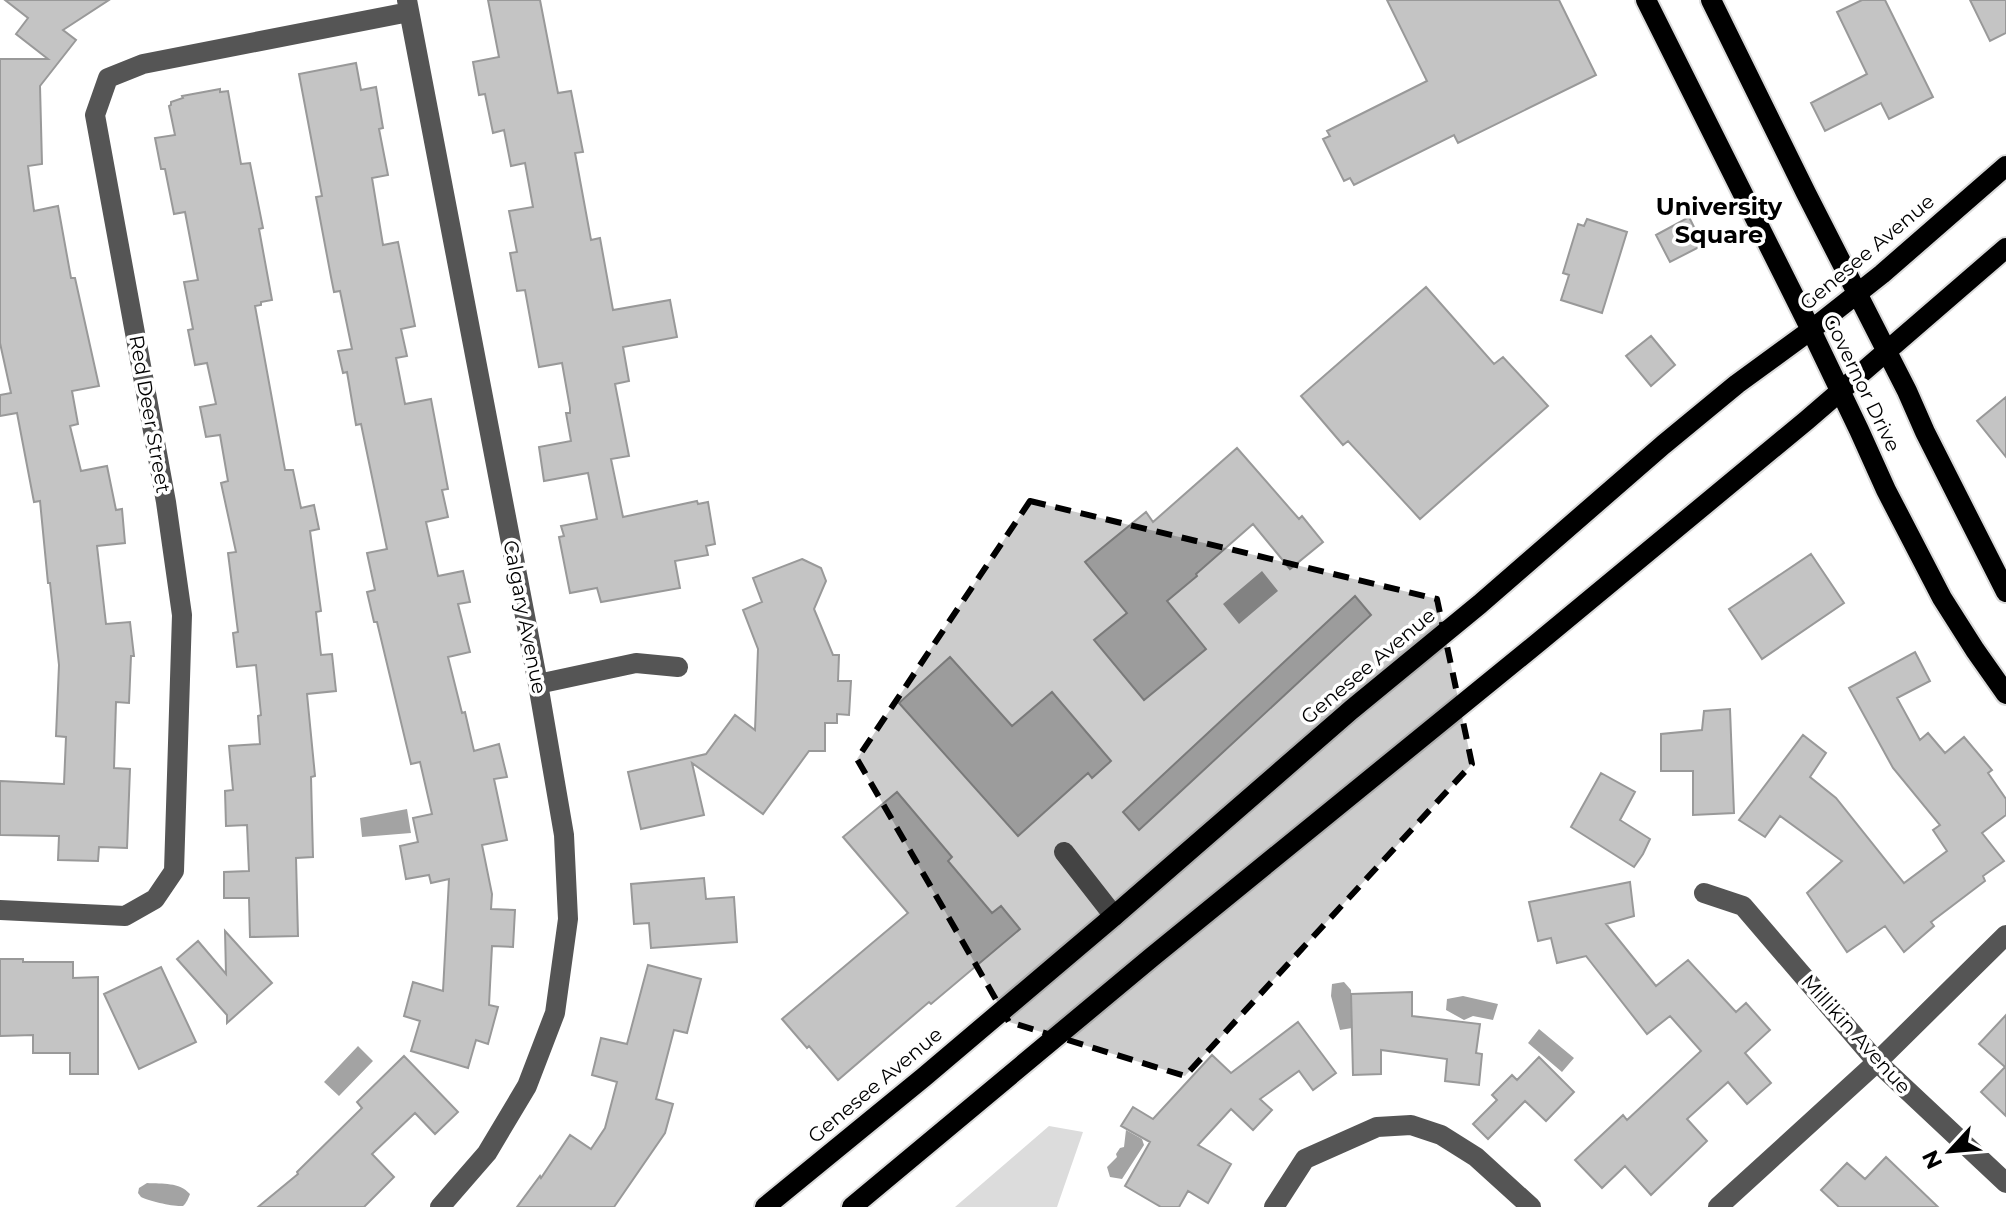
<svg xmlns="http://www.w3.org/2000/svg" width="2006" height="1207" font-family="Montserrat,sans-serif">
<style>
.green{fill:#dcdcdc}
.water{fill:#a3a3a3}
.building{fill:#c4c4c4;stroke:#999;stroke-width:2}
.lines{fill:none;stroke-linecap:round;stroke-linejoin:round}
.major-casing{stroke:#dbdbdb;stroke-width:24}
.minor{stroke:#555;stroke-width:20}
.major{stroke:#000;stroke-width:20}
.marked{fill:#000;fill-opacity:0.2;stroke:#000;stroke-width:6;stroke-dasharray:16 10;stroke-linejoin:round}
.labels{text-anchor:middle;stroke-width:7;stroke-linejoin:round;paint-order:stroke}
.street-label{font-size:20px;fill:#000;stroke:#fff}
.quarter-label{font-size:24px;font-weight:bold;fill:#000;stroke:#fff}
</style>
<rect width="100%" height="100%" fill="#fff"/>
<!-- green -->
<path class="green" d="M 1049,1126 L 1083,1132 L 1057,1207 L 955,1207 Z"/>
<!-- water -->
<path class="water" d="M 1262,571 L 1278,591 L 1239,624 L 1223,604 Z
M 407,809 L 411,833 L 362,837 L 360,818 Z
M 1344,982 L 1351,990 L 1352,1028 L 1340,1030 L 1331,996 L 1332,984 Z
M 1463,996 L 1498,1004 L 1493,1020 L 1473,1016 L 1464,1020 L 1446,1010 L 1447,999 Z
M 1539,1029 L 1574,1058 L 1562,1072 L 1528,1043 Z
M 358,1046 L 373,1061 L 339,1096 L 324,1082 Z
M 1126,1130 L 1142,1139 L 1144,1145 L 1122,1179 L 1110,1177 L 1107,1167 L 1117,1157 L 1116,1154 L 1120,1148 L 1124,1147 Z
M 147,1183 C 163,1184 179,1182 190,1194 C 189,1197 186,1204 183,1206 C 174,1207 149,1201 141,1197 L 138,1193 L 139,1188 Z"/>
<!-- building -->
<path class="building" d="M 5,0 L 109,0 L 63,30 L 76,40 L 40,86 L 42,164 L 28,166 L 34,211 L 58,206 L 71,278 L 75,278 L 99,386 L 72,391 L 78,424 L 70,426 L 81,471 L 107,466 L 116,510 L 122,509 L 125,543 L 97,546 L 106,624 L 130,622 L 134,656 L 131,656 L 129,703 L 116,702 L 114,768 L 130,769 L 127,848 L 99,847 L 98,861 L 58,860 L 59,836 L 0,835 L 0,781 L 64,784 L 66,737 L 56,736 L 59,665 L 50,583 L 48,583 L 40,501 L 34,502 L 17,413 L 0,416 L 0,395 L 11,393 L 0,343 L 0,59 L 48,59 L 16,34 L 28,18 Z
M 488,0 L 540,0 L 558,93 L 571,91 L 583,152 L 575,153 L 591,240 L 600,238 L 613,310 L 670,300 L 677,337 L 623,347 L 629,381 L 615,384 L 629,456 L 611,459 L 623,517 L 697,501 L 698,504 L 708,502 L 715,544 L 706,546 L 708,555 L 675,561 L 680,588 L 601,602 L 597,588 L 570,593 L 559,537 L 564,536 L 561,526 L 597,519 L 588,473 L 544,481 L 539,447 L 571,441 L 566,413 L 570,413 L 570,408 L 562,363 L 539,367 L 525,290 L 517,291 L 510,253 L 517,252 L 509,211 L 533,207 L 525,163 L 511,166 L 504,130 L 493,133 L 485,94 L 479,95 L 473,62 L 499,57 Z
M 1387,0 L 1559,0 L 1596,75 L 1458,143 L 1454,135 L 1354,185 L 1350,178 L 1344,181 L 1323,139 L 1330,136 L 1327,131 L 1427,81 Z
M 1862,0 L 1885,0 L 1933,97 L 1889,119 L 1881,103 L 1825,131 L 1811,103 L 1867,74 L 1837,12 Z
M 1970,0 L 2006,0 L 2006,33 L 1990,41 Z
M 356,63 L 361,90 L 376,87 L 383,128 L 379,129 L 388,175 L 372,178 L 383,245 L 398,242 L 415,326 L 401,329 L 407,356 L 396,358 L 405,404 L 431,399 L 448,489 L 442,490 L 448,517 L 426,522 L 438,576 L 463,571 L 470,602 L 458,604 L 470,652 L 448,657 L 462,713 L 465,712 L 474,751 L 499,744 L 507,777 L 494,779 L 507,840 L 482,845 L 492,894 L 491,909 L 515,910 L 513,947 L 492,946 L 489,1005 L 498,1007 L 488,1044 L 476,1040 L 468,1068 L 411,1051 L 420,1021 L 404,1016 L 413,982 L 443,991 L 449,879 L 431,883 L 429,875 L 406,879 L 400,846 L 418,842 L 413,818 L 432,814 L 420,762 L 411,764 L 377,622 L 374,622 L 367,592 L 375,590 L 367,553 L 387,549 L 361,424 L 356,425 L 347,372 L 343,373 L 338,351 L 352,349 L 340,291 L 334,292 L 331,277 L 316,197 L 322,196 L 299,74 Z
M 220,89 L 220,92 L 228,91 L 241,164 L 250,163 L 263,228 L 259,229 L 272,300 L 261,302 L 261,305 L 255,306 L 285,470 L 293,470 L 301,508 L 314,505 L 319,529 L 310,531 L 321,611 L 316,612 L 321,655 L 332,654 L 336,691 L 307,694 L 315,776 L 311,777 L 313,857 L 296,858 L 298,936 L 250,937 L 249,898 L 224,898 L 224,872 L 249,871 L 247,825 L 226,826 L 225,791 L 233,790 L 229,746 L 260,744 L 258,716 L 261,715 L 256,665 L 237,667 L 233,633 L 238,632 L 228,553 L 236,552 L 221,483 L 228,481 L 220,435 L 206,437 L 200,407 L 216,404 L 207,363 L 195,365 L 188,330 L 193,329 L 184,282 L 198,280 L 185,212 L 174,214 L 165,169 L 161,169 L 155,138 L 175,135 L 169,106 L 171,105 L 171,102 L 183,98 L 182,96 Z
M 1689,217 L 1703,245 L 1670,262 L 1656,235 Z
M 1587,219 L 1627,232 L 1602,313 L 1561,300 L 1569,275 L 1563,273 L 1578,224 L 1584,226 Z
M 1426,287 L 1494,364 L 1503,357 L 1548,406 L 1420,519 L 1348,441 L 1343,445 L 1301,396 Z
M 1651,336 L 1675,365 L 1651,386 L 1626,356 Z
M 2006,397 L 2006,457 L 1977,421 Z
M 1237,448 L 1299,519 L 1302,516 L 1323,542 L 1290,569 L 1253,524 L 1196,574 L 1197,576 L 1167,601 L 1206,649 L 1144,700 L 1094,640 L 1127,613 L 1085,562 L 1146,512 L 1153,522 Z
M 1811,554 L 1844,603 L 1762,659 L 1729,609 Z
M 802,559 L 821,568 L 826,581 L 814,609 L 833,655 L 839,655 L 838,681 L 851,681 L 849,715 L 837,714 L 837,723 L 825,723 L 825,751 L 809,751 L 763,814 L 692,763 L 704,815 L 641,829 L 628,772 L 706,754 L 735,715 L 755,730 L 758,649 L 743,610 L 762,602 L 753,578 Z
M 1355,596 L 1371,615 L 1139,830 L 1123,812 Z
M 1915,652 L 1930,681 L 1897,698 L 1920,740 L 1928,733 L 1945,753 L 1964,737 L 1992,770 L 1988,773 L 2006,799 L 2006,815 L 1982,833 L 2004,861 L 1983,876 L 1985,881 L 1931,922 L 1934,926 L 1904,952 L 1885,926 L 1847,952 L 1807,893 L 1842,861 L 1780,816 L 1765,837 L 1739,820 L 1803,735 L 1826,753 L 1810,777 L 1836,798 L 1904,883 L 1947,851 L 1933,830 L 1940,825 L 1893,768 L 1849,688 Z
M 950,657 L 1012,726 L 1052,692 L 1111,761 L 1092,778 L 1088,773 L 1018,836 L 899,703 Z
M 1730,709 L 1734,813 L 1693,815 L 1693,771 L 1661,771 L 1661,734 L 1702,730 L 1704,711 Z
M 1601,773 L 1635,792 L 1620,820 L 1650,839 L 1643,854 L 1634,867 L 1571,827 Z
M 897,792 L 952,857 L 948,861 L 992,913 L 1001,906 L 1020,929 L 931,1004 L 929,1002 L 838,1080 L 809,1046 L 807,1048 L 782,1019 L 908,913 L 843,837 Z
M 704,878 L 706,899 L 734,897 L 737,942 L 651,948 L 649,923 L 634,924 L 631,884 Z
M 1630,882 L 1634,916 L 1606,924 L 1656,986 L 1688,960 L 1736,1012 L 1746,1003 L 1770,1030 L 1745,1053 L 1771,1083 L 1747,1104 L 1728,1082 L 1687,1119 L 1707,1141 L 1651,1195 L 1625,1166 L 1602,1188 L 1575,1160 L 1623,1115 L 1627,1120 L 1701,1051 L 1670,1016 L 1647,1034 L 1586,956 L 1557,963 L 1551,938 L 1538,941 L 1529,902 Z
M 225,931 L 272,983 L 227,1023 L 227,1015 L 177,959 L 198,941 L 226,974 Z
M 0,959 L 23,959 L 23,962 L 73,962 L 73,978 L 98,977 L 98,1074 L 70,1074 L 70,1053 L 33,1053 L 33,1035 L 0,1036 Z
M 648,965 L 701,979 L 687,1033 L 674,1030 L 656,1099 L 673,1104 L 665,1133 L 614,1207 L 517,1207 L 540,1176 L 541,1178 L 570,1135 L 591,1149 L 605,1128 L 617,1082 L 592,1075 L 601,1038 L 627,1044 Z
M 161,967 L 196,1042 L 139,1069 L 104,994 Z
M 1412,992 L 1412,1016 L 1480,1024 L 1476,1053 L 1482,1054 L 1479,1085 L 1445,1081 L 1447,1059 L 1381,1050 L 1381,1074 L 1353,1075 L 1351,994 Z
M 2006,1015 L 2006,1116 L 1981,1092 L 2005,1067 L 1979,1044 Z
M 1298,1022 L 1336,1073 L 1313,1090 L 1299,1071 L 1260,1099 L 1272,1110 L 1253,1130 L 1231,1109 L 1198,1145 L 1231,1164 L 1208,1203 L 1188,1191 L 1179,1207 L 1161,1207 L 1125,1186 L 1150,1142 L 1121,1126 L 1133,1107 L 1153,1119 L 1212,1055 L 1231,1073 Z
M 404,1056 L 458,1112 L 435,1134 L 415,1113 L 372,1154 L 394,1177 L 364,1207 L 258,1207 L 298,1174 L 297,1172 L 362,1108 L 357,1102 Z
M 1539,1057 L 1574,1092 L 1546,1121 L 1525,1101 L 1488,1139 L 1473,1124 L 1497,1100 L 1492,1095 L 1512,1075 L 1517,1080 Z
M 1886,1157 L 1938,1207 L 1839,1207 L 1821,1190 L 1847,1163 L 1865,1179 Z"/>
<g class="lines">
<!-- major casing -->
<g class="major-casing">
<path id="major" d="M 1646,0 L 1811,330 L 1859,430 L 1886,490 L 1942,598 L 1975,650 L 2006,694
M 1711,0 L 1806,193 L 1907,391 L 1925,432 L 2006,592
M 765,1207 L 924,1077 L 1114,916 L 1351,710 L 1480,604 L 1663,445 L 1737,384 L 1811,330 L 1882,274 L 2006,166
M 852,1207 L 1152,957 L 1540,641 L 1807,420 L 2006,248"/>
</g>
<!-- minor -->
<path class="minor" d="M 407,0 L 538,684 L 564,835 L 568,919 L 555,1013 L 527,1086 L 487,1153 L 440,1207
M 538,684 L 636,663 L 678,667
M 1064,852 L 1114,916
M 1704,893 L 1743,906 L 1877,1062 L 2006,1183
M 0,910 L 125,916 L 155,899 L 174,871 L 182,615 L 166,502 L 95,115 L 108,78 L 143,64 L 409,12
M 1274,1207 L 1305,1159 L 1377,1127 L 1411,1125 L 1441,1135 L 1476,1157 L 1531,1207
M 1718,1207 L 1877,1062 L 2006,935"/>
<!-- major -->
<use href="#major" class="major"/>
</g>
<!-- marked area -->
<path class="marked" d="M 1030,501 L 1437,599 L 1472,764 L 1185,1076 L 1009,1022 L 857,759 Z"/>
<g class="labels">
<!-- street labels -->
<g class="street-label">
<text transform="translate(1867 252) rotate(-40)" y="7">Genesee Avenue</text>
<text transform="translate(1862 383) rotate(64)" y="7">Governor Drive</text>
<text transform="translate(150 414) rotate(80)" y="7">Red Deer Street</text>
<text transform="translate(525 617) rotate(79)" y="7">Calgary Avenue</text>
<text transform="translate(1368 666) rotate(-40)" y="7">Genesee Avenue</text>
<text transform="translate(1856 1034) rotate(48)" y="7">Millikin Avenue</text>
<text transform="translate(875 1085) rotate(-40)" y="7">Genesee Avenue</text>
</g>
<!-- quarter labels -->
<g class="quarter-label">
<text x="1719" y="215">University<tspan x="1719" dy="28">Square</tspan></text>
</g>
</g>
<!-- north arrow -->
<g transform="translate(1950 1151) rotate(244)" stroke="#ffffff" stroke-width="6" paint-order="stroke">
<path d="M0-6L14 30L0 20L-14 30Z" fill="#000000"/>
<text y="-12" font-size="22" font-weight="bold" text-anchor="middle" fill="#000000">N</text>
</g>
</svg>
